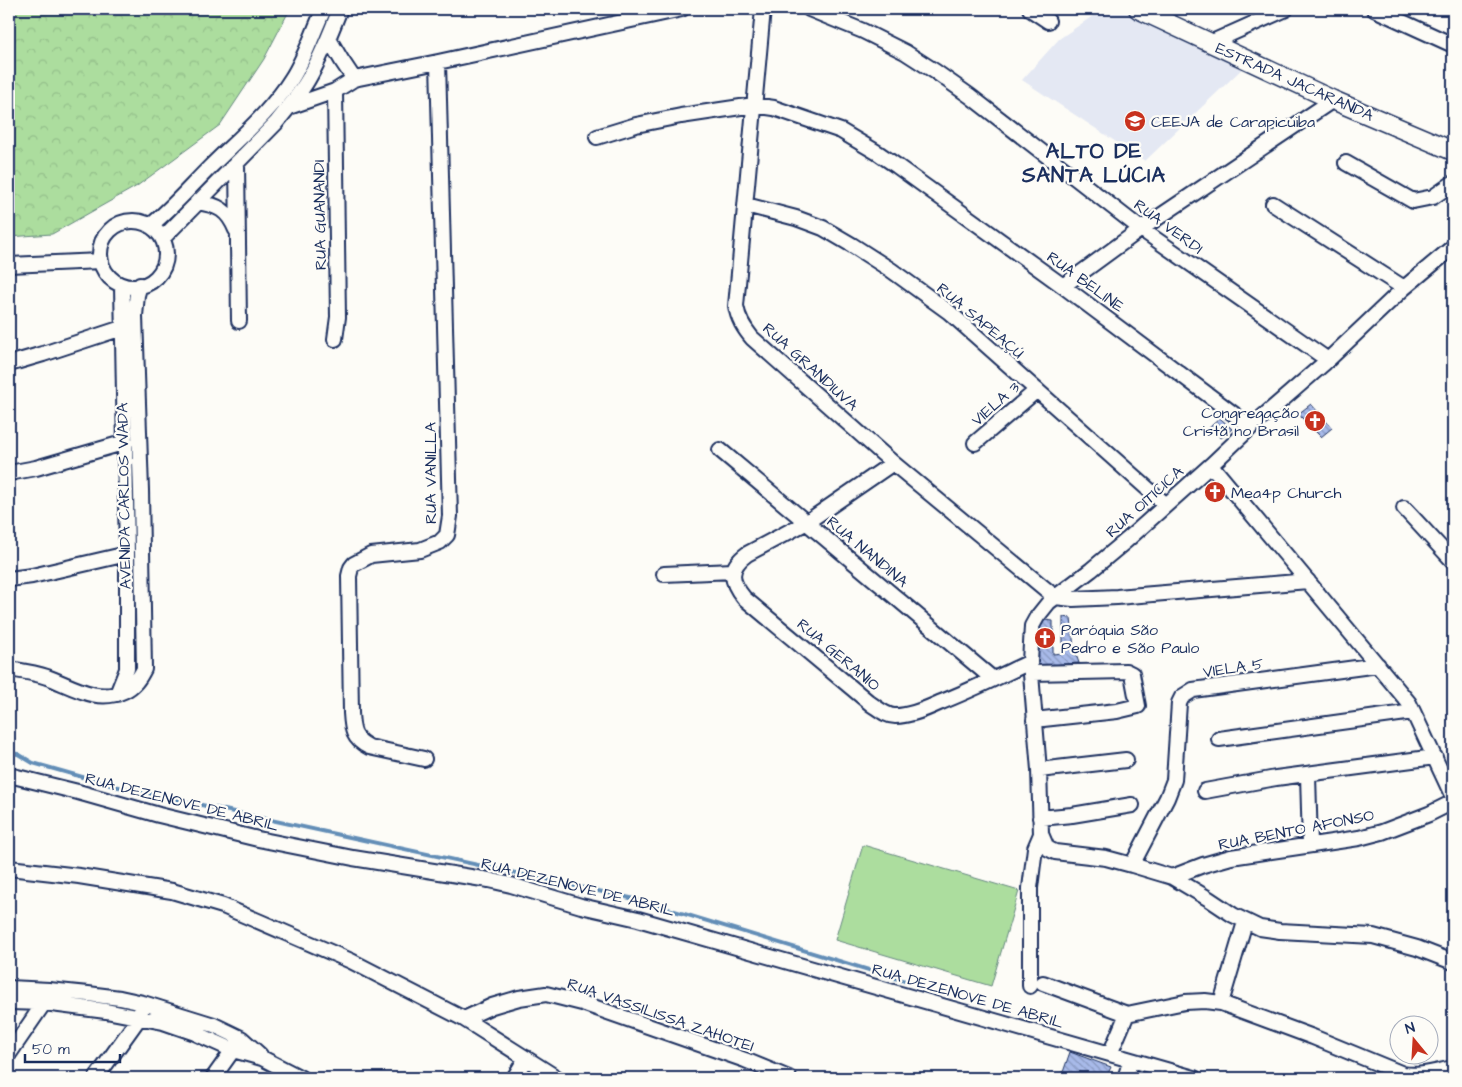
<svg xmlns="http://www.w3.org/2000/svg" width="1462" height="1087" font-family="'Architects Daughter',sans-serif">
<style>
.built{fill:#e4e8f3}
.grass{fill:#acdd9e;stroke:#64867e}
.forest{fill:url(#forest-crowns);stroke:#64867e}
.lines{fill:none;stroke-linecap:round;stroke-linejoin:round}
.stream{stroke:#638eb7;stroke-width:4}
.building{fill:url(#building-back-hatch);stroke:#1b2f5e}
.minor-casing{stroke:#1b2f5e;stroke-width:18}
.major-casing{stroke:#1b2f5e;stroke-width:21}
.minor{stroke:#fdfcf7;stroke-width:14}
.major{stroke:#fdfcf7;stroke-width:18}
.labels{text-anchor:middle;stroke-width:4.5;stroke-linejoin:round;paint-order:stroke}
.street-label{font-size:16px;fill:#1b2f5e;stroke:#fdfcf7}
.poi-label{font-size:16px;fill:#1b2f5e;stroke:#fdfcf7;text-anchor:start}
.district-label{font-size:21px;font-weight:bold;letter-spacing:1px;fill:#1b2f5e;stroke:#fdfcf7}
</style>
<defs>
<pattern id="forest-crowns" width="20" height="18" patternUnits="userSpaceOnUse" patternTransform="scale(1.25)"><rect width="20" height="18" fill="#acdd9e"/><path d="M2 6a3 3 0 1 1 6 0M12 15a3 3 0 1 1 6 0" fill="none" stroke="#93be8a"/></pattern>
<pattern id="building-back-hatch" width="6" height="6" patternUnits="userSpaceOnUse" patternTransform="scale(1.25)"><rect width="6" height="6" fill="#a8bae9"/><path d="M-1 5l2 2M0 0l6 6M5-1l2 2" fill="none" stroke="#8898c0"/></pattern>
</defs>
<rect width="100%" height="100%" fill="#fdfcf7"/>
<filter id="ink" filterUnits="userSpaceOnUse"><feTurbulence type="fractalNoise" baseFrequency=".02" numOctaves="2"/><feDisplacementMap in="SourceGraphic" scale="10" xChannelSelector="R" yChannelSelector="G"/><feConvolveMatrix kernelMatrix="1 2 1 2 8 2 1 2 1" color-interpolation-filters="sRGB"/></filter>
<g filter="url(#ink)">
<!-- built -->
<path class="built" d="M 1103,9 L 1119,9 L 1245,66 L 1145,161 L 1022,80 L 1059,39 Z"/>
<!-- grass -->
<path class="grass" d="M 863,845 L 1019,891 L 991,986 L 835,940 Z"/>
<!-- forest -->
<path class="forest" d="M 9,9 L 290,9 L 264,59 L 220,125 L 137,186 L 52,234 L 9,237 Z"/>
<g class="lines">
<!-- stream -->
<path class="stream" d="M 9,753 L 18,754 L 33,763 L 114,786 L 635,899 L 905,981"/>
</g>
<!-- building -->
<path class="building" d="M 1311,404 L 1332,428 L 1321,437 L 1298,414 Z
M 1220,418 L 1232,429 L 1221,438 L 1209,428 Z
M 1063,617 L 1071,618 L 1074,649 L 1079,663 L 1036,666 L 1037,627 L 1045,620 L 1053,621 L 1053,654 L 1063,653 Z
M 1070,1052 L 1111,1067 L 1106,1078 L 1061,1078 Z"/>
<g class="lines">
<!-- minor casing -->
<g class="minor-casing">
<path id="minor" d="M 763,9 L 736,306 C 738,319 744,328 752,338 L 893,463 L 1055,597 L 1073,599 L 1117,597 L 1308,581
M 809,9 L 863,31 L 905,52 L 936,72 L 970,96 L 1141,229 L 1328,360
M 1030,9 L 1048,21
M 1374,9 L 1453,45
M 329,39 L 342,61 L 354,79
M 1210,43 L 1286,9
M 335,91 L 338,317 L 335,339
M 289,107 L 335,91 L 354,79 L 438,62 L 682,9
M 597,137 L 636,125 L 681,116 L 754,105 L 774,108 L 841,131 L 878,153 L 897,166 L 1063,286 L 1251,427
M 237,163 L 239,321
M 1346,163 L 1413,201 L 1433,197 L 1453,183
M 197,202 C 218,205 228,210 236,230
M 1273,204 L 1404,288
M 746,205 L 796,218 L 823,228 L 852,245 L 891,270 L 949,312 L 1166,505
M100 254a33 33 0 1 1 66 0a33 33 0 1 1-66 0Z
M 150,226 C 172,208 190,187 210,167 C 238,139 271,112 292,78 C 306,56 313,32 324,9
M 163,238 L 276,123 C 288,108 301,93 310,76 C 322,55 331,32 340,9
M 1453,247 L 1404,288 L 1328,360 L 1251,427 L 1211,465 L 1127,540 L 1091,570 L 1049,602 L 1037,617 L 1032,626 L 1030,662 L 1039,770 L 1041,834 L 1047,848 L 1055,852 L 1106,858 L 1132,865 L 1172,877 L 1209,899 L 1233,915 L 1260,928 L 1280,931 L 1373,936 L 1417,948 L 1453,962
M 9,265 L 101,261
M 1063,286 L 1141,229 L 1333,100
M 9,364 L 43,354 L 122,328
M 975,443 L 1037,390
M 720,450 L 993,679
M 893,463 L 807,522 L 747,554 C 728,568 730,581 744,598 L 871,704 C 879,709 886,716 895,716 C 910,716 926,709 939,703 C 970,691 1000,676 1030,662
M 1211,465 L 1409,703 L 1453,797
M 9,473 L 36,468 L 126,442
M 1404,508 L 1453,561
M 664,574 L 733,571
M 9,579 L 32,576 L 127,554
M 9,669 C 21,671 35,673 47,677 C 72,686 97,704 124,691 C 134,686 139,679 144,669 L 141,490 L 135,316 L 137,295 L 140,285
M 1032,673 L 1126,671 L 1132,674 L 1138,706 L 1117,711 L 1034,720
M 117,694 L 127,669 L 127,554 L 122,286
M 1219,739 L 1413,712
M 424,759 L 369,747 C 353,739 352,730 351,713 L 349,576 L 351,568 L 354,564 L 371,555 L 420,550 L 440,542 L 447,535 L 450,516 L 438,62
M 1039,770 L 1126,760
M 9,775 L 78,792 L 159,815 L 258,839 L 353,858 L 489,880 L 511,885 L 581,906 L 638,919 L 1194,1078
M 1308,775 L 1310,845
M 1205,791 L 1276,778 L 1435,757
M 1040,818 L 1072,815 L 1132,805
M 1132,865 L 1167,798 L 1174,780 L 1179,703 L 1182,697 L 1193,690 L 1378,665
M 9,868 L 79,876 L 172,891 L 223,906 L 351,961 L 464,1019 L 557,1078
M 1172,877 L 1203,865 L 1231,857 L 1359,838 L 1382,832 L 1429,814 L 1453,802
M 1043,983 L 1127,1014
M 1030,986 L 1030,888 L 1035,848 L 1041,834
M 9,988 L 49,990 L 88,994 L 120,998 L 143,1003 L 214,1025 L 241,1038 L 260,1055
M 9,1002 L 44,1003 L 106,1011 L 163,1022 L 195,1033 L 233,1050 L 262,1058 L 301,1078
M 1221,1003 L 1245,922
M 464,1019 L 492,1006 L 519,998 L 546,994 L 582,1003 L 745,1060 L 789,1078
M 9,1054 L 44,1003 L 46,998
M 1110,1054 L 1127,1014 L 1185,1002 L 1205,1001 L 1221,1003 L 1313,1037 L 1403,1074 C 1420,1077 1437,1071 1453,1068
M 96,1078 L 139,1018 L 141,1011
M 213,1078 L 238,1043
M 514,1078 L 526,1058
M 1125,1078 L 1131,1060"/>
</g>
<!-- major casing -->
<g class="major-casing">
<path id="major" d="M 1138,9 L 1333,100 L 1453,151"/>
</g>
<!-- minor -->
<use href="#minor" class="minor"/>
<!-- major -->
<use href="#major" class="major"/>
</g>
</g>
<!-- icons -->
<defs>
<g id="school-disc" transform="scale(1.125)"><circle r="9.5" fill="#c8321e" stroke="#fdfcf7"/><path d="M0-5L7-2L0 1L-7-2ZM-4 1L0 2.5L4 1V4Q0 6-4 4Z" fill="#fff"/></g>
<g id="church-disc" transform="scale(1.125)"><circle r="9.5" fill="#c8321e" stroke="#fdfcf7"/><path d="M-1.2-6h2.4v3.5h3.3v2.4h-3.3V6h-2.4V-.1h-3.3v-2.4h3.3Z" fill="#fff"/></g>
</defs>
<g fill-rule="evenodd">
<use href="#school-disc" x="1135" y="121"/>
<use href="#church-disc" x="1315" y="421"/>
<use href="#church-disc" x="1215" y="492"/>
<use href="#church-disc" x="1045" y="638"/>
</g>
<g class="labels">
<!-- street labels -->
<g class="street-label">
<text transform="translate(1295 81) rotate(24)" y="6">ESTRADA JACARANDA</text>
<text transform="translate(319 215) rotate(-91)" y="6">RUA GUANANDI</text>
<text transform="translate(1169 226) rotate(36)" y="6">RUA VERDI</text>
<text transform="translate(1086 281) rotate(36)" y="6">RUA BELINE</text>
<text transform="translate(981 320) rotate(40)" y="6">RUA SAPEAÇÚ</text>
<text transform="translate(811 366) rotate(42)" y="6">RUA GRANDIUVA</text>
<text transform="translate(995 403) rotate(-41)" y="6">VIELA 3</text>
<text transform="translate(430 473) rotate(-90)" y="6">RUA VANILLA</text>
<text transform="translate(123 496) rotate(-91)" y="6">AVENIDA CARLOS WADA</text>
<text transform="translate(1144 501) rotate(-42)" y="6">RUA OITICICA</text>
<text transform="translate(868 551) rotate(40)" y="6">RUA NANDINA</text>
<text transform="translate(839 654) rotate(40)" y="6">RUA GERANIO</text>
<text transform="translate(1233 667) rotate(-8)" y="6">VIELA 5</text>
<text transform="translate(182 801) rotate(14)" y="6">RUA DEZENOVE DE ABRIL</text>
<text transform="translate(1296 829) rotate(-11)" y="6">RUA BENTO AFONSO</text>
<text transform="translate(578 886) rotate(14)" y="6">RUA DEZENOVE DE ABRIL</text>
<text transform="translate(968 995) rotate(16)" y="6">RUA DEZENOVE DE ABRIL</text>
<text transform="translate(661 1014) rotate(19)" y="6">RUA VASSILISSA ZAHOTEI</text>
</g>
<!-- poi labels -->
<g class="poi-label">
<text x="1151" y="127">CEEJA de Carapicuiba</text>
<text x="1299" y="418" text-anchor="end">Congregação<tspan x="1299" dy="18">Cristã no Brasil</tspan></text>
<text x="1231" y="498">Mea4p Church</text>
<text x="1061" y="635">Paróquia São<tspan x="1061" dy="18">Pedro e São Paulo</tspan></text>
</g>
<!-- district labels -->
<g class="district-label">
<text x="1094" y="158">ALTO DE<tspan x="1094" dy="24">SANTA LÚCIA</tspan></text>
</g>
</g>
<!-- margin -->
<rect width="1462" height="1087" fill="none" stroke="#fdfcf7" stroke-width="30"/>
<rect x="15" y="15" width="1432" height="1057" fill="none" stroke="#1b2f5e" stroke-width="2" filter="url(#ink)"/>
<!-- north arrow -->
<g transform="translate(1414 1040) rotate(342)"><circle r="24" fill="#fdfcf7" stroke="#a3aaba"/>
<path d="M0-4L9 19L0 12L-9 19Z" fill="#c8321e"/>
<text y="-8" font-size="14" font-weight="bold" text-anchor="middle" fill="#1b2f5e">N</text>
</g>
<!-- scale -->
<path d="M25 1054v8h95v-8" fill="none" stroke="#1b2f5e" stroke-width="2.5"/>
<text x="32" y="1054" font-size="15" fill="#1b2f5e" stroke="#fdfcf7" stroke-width="4" paint-order="stroke">50 m</text>
</svg>
